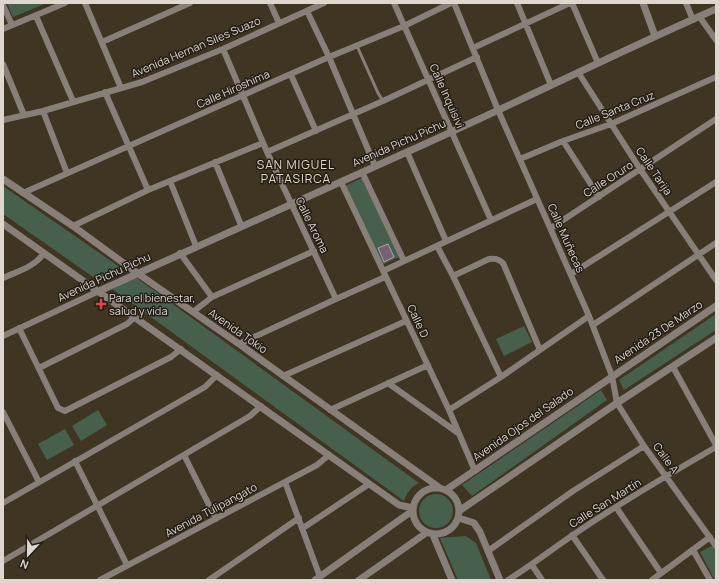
<svg xmlns="http://www.w3.org/2000/svg" width="719" height="583" font-family="Manrope,sans-serif">
<style>
.green{fill:#47604b}
.building{fill:#756271;stroke:#b4a0b0}
.lines{fill:none;stroke-linecap:round;stroke-linejoin:round}
.service{stroke:#897f79;stroke-width:3}
.minor{stroke:#897f79;stroke-width:6}
.tertiary{stroke:#897f79;stroke-width:7}
.health-dot{fill:#e0444e;stroke:#221d15;stroke-width:1.5}
.labels{text-anchor:middle;stroke-width:3;stroke-linejoin:round;paint-order:stroke}
.street-label{font-size:11px;fill:#dfd7cd;stroke:#221d15}
.poi-label{font-size:11px;fill:#dfd7cd;stroke:#221d15;text-anchor:start}
.neighbourhood-label{font-size:12px;letter-spacing:1px;fill:#e7d7c2;stroke:#221d15}
</style>
<rect width="100%" height="100%" fill="#403423"/>
<!-- green -->
<path class="green" d="M 7,3 L 47,3 L 13,17 Z
M 362,178 L 399,257 L 382,265 L 345,186 Z
M 3,186 L 121,268 L 96,279 L 3,214 Z
M 134,276 L 419,483 C 411,487 407,492 404,501 L 111,288 Z
M 716,314 L 716,330 L 624,390 L 619,380 Z
M 524,326 L 532,342 L 504,356 L 496,339 Z
M 601,390 L 607,400 L 472,496 L 462,485 Z
M 98,410 L 107,425 L 81,441 L 72,426 Z
M 65,429 L 74,445 L 47,460 L 38,444 Z
M419 511a17 17 0 1 1 34 0a17 17 0 1 1-34 0Z
M 466,536 L 476,543 L 491,580 L 458,580 L 440,538 Z
M 713,545 L 716,550 L 716,578 L 714,579 L 700,552 Z"/>
<!-- building -->
<path class="building" d="M 388,244 L 394,257 L 384,262 L 378,248 Z"/>
<g class="lines">
<!-- service -->
<path class="service" d="M 357,46 L 378,93 L 383,101"/>
<!-- minor -->
<path class="minor" d="M 85,3 L 121,88
M 270,3 L 279,23
M 394,3 L 491,220
M 454,3 L 498,110 L 589,316 L 612,376 L 617,403 L 644,446 L 716,546
M 517,3 L 551,85
M 572,3 L 598,63
M 686,3 L 693,20
M 3,5 L 12,25
M 307,11 L 329,57 L 375,166
M 36,16 L 73,101
M 699,16 L 716,40
M 3,29 L 65,3
M 102,42 L 190,3
M 473,48 L 570,3
M 223,49 L 267,152 L 336,299
M 3,64 L 24,115
M 578,72 L 640,169 L 716,280
M 291,75 L 316,131
M 105,92 L 148,190
M 43,111 L 67,173
M 3,120 L 43,111 L 142,82 L 223,49 L 324,3
M 563,141 L 599,197
M 267,152 L 383,101 L 477,57
M 407,152 L 446,241
M 520,159 L 563,141 L 611,124 L 716,77
M 215,162 L 241,225
M 362,172 L 404,261
M 170,181 L 196,246
M 341,182 L 449,410 L 475,471
M 23,193 L 329,57 L 404,26 L 451,3
M 73,226 L 148,190 L 263,143
M 551,228 L 716,119
M 437,246 L 453,276 L 501,377
M 180,253 L 212,297
M 383,271 L 537,199
M 571,274 L 716,182
M 453,276 L 489,259 C 495,258 498,259 503,263 L 540,350
M 3,278 C 18,271 35,267 44,253
M 193,312 L 212,297 L 314,251
M 593,325 L 716,243
M 19,328 L 58,408 L 65,411 L 171,357 L 181,349
M 3,336 L 99,291
M 239,344 L 336,299 L 385,277
M 673,367 L 716,445
M 39,368 L 127,324 L 135,317
M 283,376 L 406,321
M 388,383 L 458,433
M 330,410 L 428,365
M 449,410 L 501,377 L 589,316
M 3,412 L 39,482
M 184,455 L 216,519
M 75,461 L 127,565
M 285,482 L 320,577
M 3,503 L 205,387 L 217,375
M 616,507 L 661,573
M 303,528 L 369,484
M 572,535 L 603,580
M 693,550 L 710,580
M 488,551 L 573,491 L 644,446
M 3,561 L 250,416 L 261,406
M 532,565 L 542,580
M 100,580 L 317,465 L 329,455
M 209,580 L 299,518
M 508,580 C 530,566 551,550 573,535 C 619,503 668,475 716,447
M 652,580 L 710,537"/>
<!-- tertiary -->
<path class="tertiary" d="M 643,3 L 655,36
M 3,179 L 73,226 L 137,273 L 239,344 L 440,488
M 3,224 L 399,505 L 413,508
M 99,291 C 201,244 304,198 407,152 C 510,106 612,55 716,9
M413 511a23 23 0 1 1 46 0a23 23 0 1 1-46 0Z
M 446,490 L 716,306
M 459,511 L 617,403 L 716,338
M 459,518 L 474,523 L 480,532 L 500,580
M 433,535 L 452,580
M 315,580 L 412,511
M 359,580 L 426,533"/>
</g>
<!-- markers -->
<path class="health-dot" d="M99 298h4v4h4v4h-4v4h-4v-4h-4v-4h4z"/>
<g class="labels">
<!-- street labels -->
<g class="street-label">
<text transform="translate(196 47) rotate(-23)" y="4">Avenida Hernan Siles Suazo</text>
<text transform="translate(233 89) rotate(-24)" y="4">Calle Hiroshima</text>
<text transform="translate(447 96) rotate(66)" y="4">Calle Inquisivi</text>
<text transform="translate(615 110) rotate(-22)" y="4">Calle Santa Cruz</text>
<text transform="translate(399 143) rotate(-24)" y="4">Avenida Pichu Pichu</text>
<text transform="translate(654 171) rotate(56)" y="4">Calle Tarija</text>
<text transform="translate(608 179) rotate(-33)" y="4">Calle Oruro</text>
<text transform="translate(312 225) rotate(64)" y="4">Calle Aroma</text>
<text transform="translate(566 238) rotate(66)" y="4">Calle Muñecas</text>
<text transform="translate(104 277) rotate(-25)" y="4">Avenida Pichu Pichu</text>
<text transform="translate(418 321) rotate(64)" y="4">Calle D</text>
<text transform="translate(238 331) rotate(35)" y="4">Avenida Tokio</text>
<text transform="translate(658 332) rotate(-34)" y="4">Avenida 23 De Marzo</text>
<text transform="translate(523 424) rotate(-35)" y="4">Avenida Ojos del Salado</text>
<text transform="translate(666 458) rotate(54)" y="4">Calle A</text>
<text transform="translate(605 503) rotate(-32)" y="4">Calle San Martín</text>
<text transform="translate(211 510) rotate(-28)" y="4">Avenida Tulipangato</text>
</g>
<!-- poi labels -->
<g class="poi-label">
<text x="109" y="302">Para el bienestar,<tspan x="109" dy="13">salud y vida</tspan></text>
</g>
<!-- neighbourhood labels -->
<g class="neighbourhood-label">
<text x="296" y="169">SAN MIGUEL<tspan x="296" dy="14">PATASIRCA</tspan></text>
</g>
</g>
<!-- border -->
<rect width="719" height="583" fill="none" stroke="#dfd7cd" stroke-width="8"/>
<!-- north arrow -->
<g transform="translate(28 555) rotate(202)" stroke="#221d15" stroke-width="3" paint-order="stroke">
<path d="M0-3L7 15L0 10L-7 15Z" fill="#dfd7cd"/>
<text y="-6" font-size="11" font-weight="bold" text-anchor="middle" fill="#dfd7cd">N</text>
</g>
</svg>
